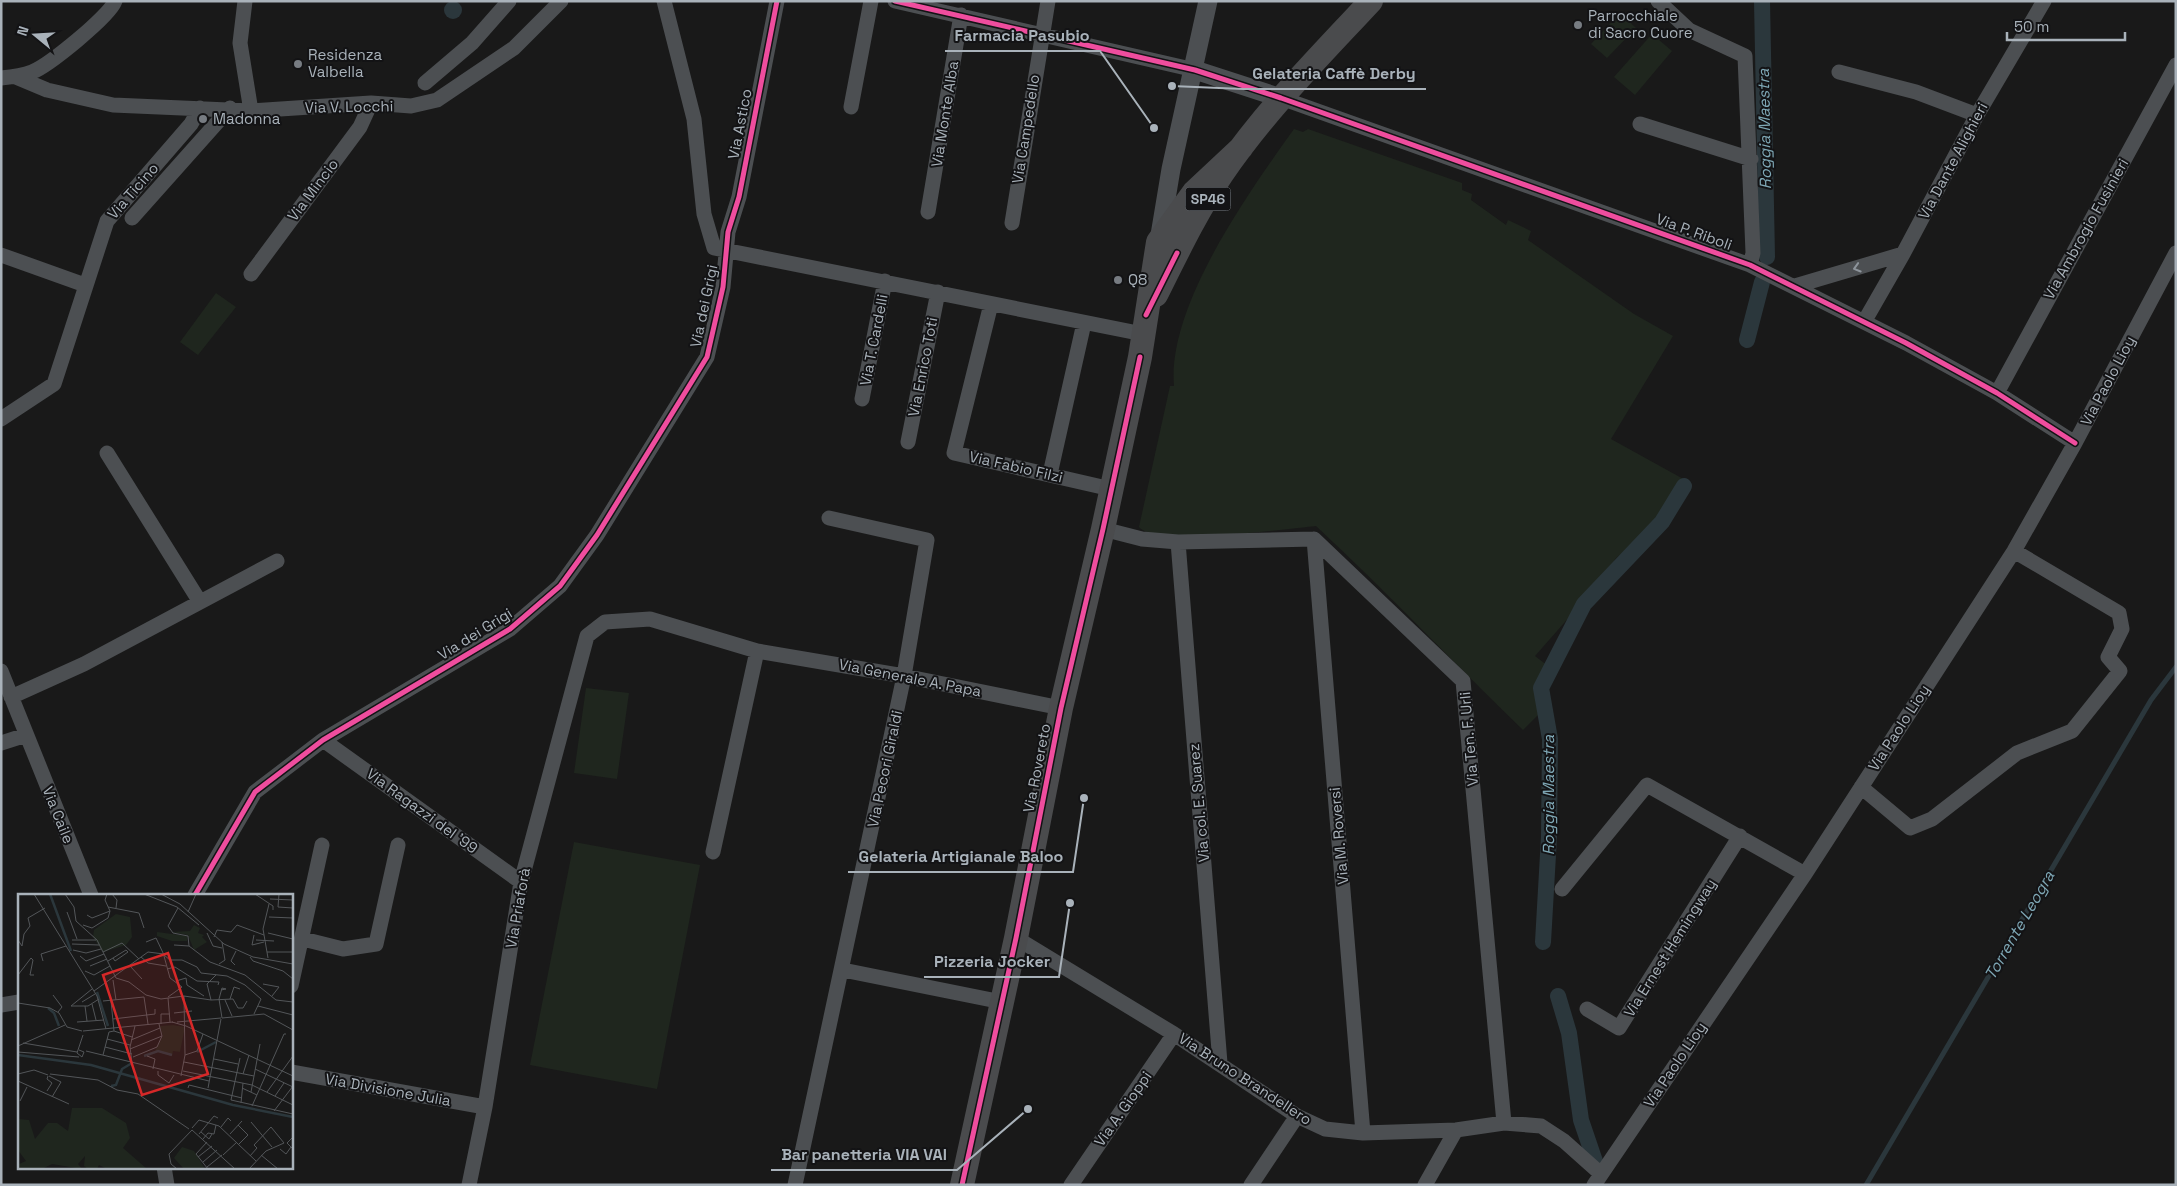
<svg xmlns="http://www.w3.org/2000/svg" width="2177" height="1186" font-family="'Space Grotesk',sans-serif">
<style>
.green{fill:#1f261e}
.water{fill:#2b373c}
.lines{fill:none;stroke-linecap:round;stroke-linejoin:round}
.stream{stroke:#2b373c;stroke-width:5}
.canal{stroke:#2b373c;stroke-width:16}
.minor{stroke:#4c4f52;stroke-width:15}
.tertiary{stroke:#4c4f52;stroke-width:19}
.primary{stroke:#4a4b4d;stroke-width:24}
.cycleway-casing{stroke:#131315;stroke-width:8}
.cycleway{stroke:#ef4d9e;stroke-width:5}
.oneway{stroke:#8d949b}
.poi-dot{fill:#777c82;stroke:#131315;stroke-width:2}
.labels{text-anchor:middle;stroke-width:4;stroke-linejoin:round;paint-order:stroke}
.shield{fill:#131315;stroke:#7c8288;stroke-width:1}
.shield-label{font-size:14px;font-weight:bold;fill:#a9b2ba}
.poi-label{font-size:15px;fill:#a9b2ba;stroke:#131315;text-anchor:start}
.street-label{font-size:15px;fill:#a9b2ba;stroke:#131315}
.water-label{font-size:16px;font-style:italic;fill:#7fa8b6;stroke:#131315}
.inset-river{fill:none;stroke:#2b373c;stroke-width:2.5}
.inset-road{fill:none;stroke:#535659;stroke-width:1}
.view{fill:#d62828;fill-opacity:0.15;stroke:#d62828;stroke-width:2.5}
.inset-edge{fill:none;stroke:#a9b2ba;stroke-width:2.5}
.leader{fill:none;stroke:#a9b2ba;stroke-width:2}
.callout-dot{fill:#a9b2ba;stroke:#131315;stroke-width:2}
.callout-label{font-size:16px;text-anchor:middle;font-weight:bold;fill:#a9b2ba;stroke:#131315;stroke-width:4;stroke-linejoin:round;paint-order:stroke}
</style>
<rect width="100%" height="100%" fill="#191919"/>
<!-- green -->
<path class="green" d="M 1620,13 L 1636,28 L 1607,58 L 1591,44 Z
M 1652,34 L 1672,51 L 1635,95 L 1614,77 Z
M 1294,129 L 1303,132 L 1308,129 L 1462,183 L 1462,190 L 1472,194 L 1471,200 L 1506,225 L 1508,220 L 1531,231 L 1528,240 L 1634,314 L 1673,336 L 1611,439 L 1687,481 L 1652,529 L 1616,558 L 1600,582 L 1535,656 L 1548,666 L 1537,712 L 1539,714 L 1523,730 C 1454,663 1387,592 1316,526 C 1288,529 1153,546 1139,527 L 1170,386 L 1174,386 C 1167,306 1249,192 1294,129 Z
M 216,293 L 236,307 L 198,355 L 180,342 Z
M 586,688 L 629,693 L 617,779 L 574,773 Z
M 574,842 L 700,865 L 657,1089 L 530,1065 Z"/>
<!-- water -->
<path class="water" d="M444 10a9 9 0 1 1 18 0a9 9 0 1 1-18 0Z"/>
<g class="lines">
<!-- stream -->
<path class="stream" d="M 1866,1185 L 2151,700 L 2176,667"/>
<!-- canal -->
<path class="canal" d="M 1762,1 L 1767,257
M 1747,340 L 1762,282
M 1543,942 L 1549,837 L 1550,739 L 1541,688 L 1584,604 L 1662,522 L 1684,486
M 1558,996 L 1569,1033 L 1581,1120 L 1597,1167"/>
<!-- minor -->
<path class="minor" d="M 245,1 L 240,43 L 251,111
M 664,1 L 694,119 L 704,214 L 714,248 L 1143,334
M 895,1 L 1195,70
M 1658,1 L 1689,30 L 1745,56 L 1753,253 L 1750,265
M 1839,72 L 1916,92 L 1977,115
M 16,77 L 47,90 L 113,105 L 251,111 L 371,103 L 411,106 L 437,100 L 514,48 L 561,1
M 1,78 C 12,77 22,76 32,72 C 48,66 110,16 115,1
M 425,83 L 472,43 L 509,1
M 1281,98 L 1750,265 L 1906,343 L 1997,393 L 2075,443
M 851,107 L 871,1
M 1640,124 L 1751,159
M 928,212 L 961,15
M 132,218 L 230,108
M 1012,223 L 1048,1
M 1,255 L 85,285
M 251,274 L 360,127 L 371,103
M 1795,286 L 1903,254
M 991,304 L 954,453 L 1111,489
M 1864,322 L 1903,254 L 1977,115 L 2044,1
M 1997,393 L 2176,65
M 862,399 L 885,281
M 1,419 L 54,384 L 107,221 L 191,124 L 200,108
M 908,442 L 938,292
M 107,453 L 200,602
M 1050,474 L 1084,323
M 1103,529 L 1142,539 L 1178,542 L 1314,539 L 1463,681 L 1504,1123
M 1314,539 L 1363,1133
M 1178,542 L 1220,1063
M 1,671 L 91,895
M 11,697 L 84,664 L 277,561
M 323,740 L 521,882
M 1,743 L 26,735
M 1861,787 L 1910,828 L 1932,819 L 2017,753 L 2072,731 L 2120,671 L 2108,657 L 2122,629 L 2119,613 L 2014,551
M 713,852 L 757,651
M 1562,889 L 1647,785 L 1805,874
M 195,895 L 255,792 L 323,740 L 510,629 L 560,586 L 597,535 L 707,357 L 723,287 L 728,232 L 739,197 L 777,1
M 1016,938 L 1174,1034 L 1297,1116 L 1325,1129 L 1363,1133 L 1456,1130 L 1504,1123 L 1541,1126 L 1564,1141 L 1601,1174
M 303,939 L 343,949 L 376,944 L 398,845
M 843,970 L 1002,1002
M 291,986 L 322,845
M 1,1005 L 19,1002
M 1587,1009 L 1619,1028 L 1740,836
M 291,1072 L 485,1107
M 164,1167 L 167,1185
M 469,1185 L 485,1107 L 521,882 L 587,636 L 605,622 L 650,619 L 757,651 L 904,676 L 1061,708
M 795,1185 L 904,676 L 927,540 L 829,518
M 1071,1185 L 1174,1034
M 1251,1185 L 1297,1116
M 1425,1185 L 1456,1130
M 1594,1185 L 1805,874 L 2014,551 L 2075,443 L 2176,253"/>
<!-- tertiary -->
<path class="tertiary" d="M 1195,70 L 1281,98
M 1160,235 L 1171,169 L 1208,1"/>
<!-- primary -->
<path class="primary" d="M 1156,295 C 1176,255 1197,211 1222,174 C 1265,111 1319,57 1371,1
M 962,1185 L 1016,938 L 1061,708 L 1103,529 L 1140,357 L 1158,242 L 1194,192 L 1241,148"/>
<!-- cycleway casing -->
<g class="cycleway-casing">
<path id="cycleway" d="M 895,1 L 1195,70 L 1281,98 L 1750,265 L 1906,343 L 1997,393 L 2075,443
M 1146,315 L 1177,253
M 195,895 L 255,792 L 323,740 L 510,629 L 560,586 L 597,535 L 707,357 L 723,287 L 728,232 L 739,197 L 777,1
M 962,1185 L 1016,938 L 1061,708 L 1103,529 L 1140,357"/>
</g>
<!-- cycleway -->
<use href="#cycleway" class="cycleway"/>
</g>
<!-- one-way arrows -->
<defs><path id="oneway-chevron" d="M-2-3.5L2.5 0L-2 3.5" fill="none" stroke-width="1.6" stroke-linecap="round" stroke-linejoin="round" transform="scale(1.25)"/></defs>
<use class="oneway" href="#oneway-chevron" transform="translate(1857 268) rotate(163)"/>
<!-- markers -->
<g class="poi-dot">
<circle cx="1578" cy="25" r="5"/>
<circle cx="298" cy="64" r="5"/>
<circle cx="203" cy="119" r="5"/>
<circle cx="1118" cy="280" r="5"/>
</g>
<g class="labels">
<!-- shield labels -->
<rect class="shield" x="1185.5" y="187.5" width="45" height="23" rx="4"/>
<g class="shield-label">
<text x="1208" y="204">SP46</text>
</g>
<!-- poi labels -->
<g class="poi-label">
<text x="1588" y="21">Parrocchiale<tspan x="1588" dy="17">di Sacro Cuore</tspan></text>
<text x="308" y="60">Residenza<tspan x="308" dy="17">Valbella</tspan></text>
<text x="213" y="124">Madonna</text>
<text x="1128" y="285">Q8</text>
</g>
<!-- street labels -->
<g class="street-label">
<text transform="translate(349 107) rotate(-1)" y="5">Via V. Locchi</text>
<text transform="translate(945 114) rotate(-81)" y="5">Via Monte Alba</text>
<text transform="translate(740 124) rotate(-79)" y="5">Via Astico</text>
<text transform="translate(1026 129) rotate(-81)" y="5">Via Campedello</text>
<text transform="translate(1953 161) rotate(-62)" y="5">Via Dante Alighieri</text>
<text transform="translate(313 190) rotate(-53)" y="5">Via Mincio</text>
<text transform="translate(133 191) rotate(-49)" y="5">Via Ticino</text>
<text transform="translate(2086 229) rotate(-61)" y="5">Via Ambrogio Fusinieri</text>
<text transform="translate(1694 232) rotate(20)" y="5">Via P. Riboli</text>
<text transform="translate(704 306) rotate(-78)" y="5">Via dei Grigi</text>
<text transform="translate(874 340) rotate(-79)" y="5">Via T. Cardelli</text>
<text transform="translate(923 367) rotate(-79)" y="5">Via Enrico Toti</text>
<text transform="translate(2108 381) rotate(-62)" y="5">Via Paolo Lioy</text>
<text transform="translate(1016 467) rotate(13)" y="5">Via Fabio Filzi</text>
<text transform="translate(475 634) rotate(-32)" y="5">Via dei Grigi</text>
<text transform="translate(910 678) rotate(11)" y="5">Via Generale A. Papa</text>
<text transform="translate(1899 728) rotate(-57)" y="5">Via Paolo Lioy</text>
<text transform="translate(1469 739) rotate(-95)" y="5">Via Ten. F. Urli</text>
<text transform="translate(1037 768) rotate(-79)" y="5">Via Rovereto</text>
<text transform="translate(885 769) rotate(-78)" y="5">Via Pecori Giraldi</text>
<text transform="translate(1199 803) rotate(-95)" y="5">Via col. E. Suarez</text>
<text transform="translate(422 811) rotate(36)" y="5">Via Ragazzi del '99</text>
<text transform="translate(58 815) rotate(68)" y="5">Via Caile</text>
<text transform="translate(1339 836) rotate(-95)" y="5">Via M. Roversi</text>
<text transform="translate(518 908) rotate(-80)" y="5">Via Priaforà</text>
<text transform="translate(1670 948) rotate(-58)" y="5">Via Ernest Hemingway</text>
<text transform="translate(1675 1065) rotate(-56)" y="5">Via Paolo Lioy</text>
<text transform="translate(1245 1079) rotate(33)" y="5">Via Bruno Brandellero</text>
<text transform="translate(388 1090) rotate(10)" y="5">Via Divisione Julia</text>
<text transform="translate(1123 1109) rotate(-55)" y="5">Via A. Gioppi</text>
</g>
<!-- water labels -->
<g class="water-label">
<text transform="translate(1764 129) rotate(-91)" y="6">Roggia Maestra</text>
<text transform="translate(1548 795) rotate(-90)" y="6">Roggia Maestra</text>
<text transform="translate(2019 925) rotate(-60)" y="6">Torrente Leogra</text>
</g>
</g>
<!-- overview -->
<g transform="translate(18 894)">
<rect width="275" height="275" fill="#191919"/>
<path d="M 98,20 L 112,23 L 114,43 L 108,51 L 85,58 L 75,43 L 76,36 ZM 176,31 L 182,34 L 180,39 L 186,41 L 184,43 L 189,48 L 176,56 L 170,41 L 154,38 L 172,37 ZM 139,38 L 169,42 L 169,47 L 154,47 L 139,42 ZM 155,131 L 167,133 L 162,158 L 155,157 L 154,162 L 137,157 L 145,142 L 142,132 ZM 54,214 L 84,214 L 108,229 L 112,244 L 105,254 L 129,275 L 89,275 L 81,271 L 79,275 L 70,275 L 66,272 L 67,262 L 60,270 L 64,275 L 34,270 L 24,275 L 2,275 L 1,270 L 8,267 L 0,256 L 0,225 L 11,226 L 17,245 L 30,229 L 39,229 L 50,237 ZM 164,253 L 176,257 L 187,275 L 166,275 L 156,264 Z" fill="#1f261e"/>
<path class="inset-river" d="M 32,0 L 53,57M 79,98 L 90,132M 30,114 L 36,119 L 41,132M 179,158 L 198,148M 0,161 L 73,171 L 215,211 L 275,223M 126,162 L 140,157 L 154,161M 93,192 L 98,191 L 104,175 L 114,169"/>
<path class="inset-road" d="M 16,0 L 79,102 L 88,135M 47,0 L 56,13 L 58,27 L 79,46 L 98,84 L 111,88 L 128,101 L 143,105 L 166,102 L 193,106M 94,0 L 99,6 L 98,14M 126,0 L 159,13 L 181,31M 143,0 L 162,10 L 206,50 L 235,63 L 275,70M 237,0 L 255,12 L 255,16M 261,0 L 260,13 L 275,14M 252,5 L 275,6M 90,13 L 121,19 L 126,34M 160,14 L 150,32 L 155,39 L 170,42 L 171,52M 49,18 L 59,45M 170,18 L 178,0M 69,21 L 74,24 L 92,17M 251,23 L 275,24M 65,31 L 74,34 L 90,24 L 92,17 L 87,6 L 89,0M 189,39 L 195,52 L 204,54M 250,39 L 275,45M 236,41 L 234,51 L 246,48M 196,43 L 199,36 L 213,38 L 219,31 L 246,41M 0,46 L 4,52 L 6,40 L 12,32 L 10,24 L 27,14M 54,46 L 78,46M 238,46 L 256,47M 128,48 L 138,44 L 146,61 L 152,66 L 164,66 L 179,73 L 183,79 L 209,82 L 227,91 L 243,105 L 236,120M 54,50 L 81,51M 156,51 L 171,52 L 192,68 L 227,81 L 258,106 L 275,108M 55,56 L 68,59 L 83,55M 85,58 L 104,49 L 121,65M 249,58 L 275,58M 62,62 L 68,67 L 86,60M 146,62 L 152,84 L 164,93 L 150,103M 123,63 L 130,69 L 148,72M 232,63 L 235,67 L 265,77 L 275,85M 95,64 L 108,56 L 110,58M 250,64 L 245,35 L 251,10M 25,67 L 23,60 L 48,52M 90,67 L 95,64 L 97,67 L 110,58M 201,70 L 207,66 L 204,48M 217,71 L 213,67 L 218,57M 72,72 L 89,65M 112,72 L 124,85M 149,75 L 157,73 L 179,87 L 201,88 L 200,91M 67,77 L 76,81 L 92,72M 0,81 L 13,64 L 15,66 L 12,81 L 16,81M 198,81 L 189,90 L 193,106 L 215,105M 95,86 L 98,106M 158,87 L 168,84 L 169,91 L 186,102M 245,90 L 261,93 L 254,102M 74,95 L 53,112 L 70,112 L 81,105M 203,96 L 208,95 L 204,94 L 201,105 L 204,124M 76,97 L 130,58 L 146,60M 35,101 L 44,113 L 40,118M 150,104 L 152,128M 212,105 L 216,93 L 222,95M 215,105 L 220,114 L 225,114 L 229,107M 207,106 L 214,122M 85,107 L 126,103 L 130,130M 93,107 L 96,137 L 114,143M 64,108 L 77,100M 0,109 L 32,114 L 41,119 L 49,133 L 64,137M 74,110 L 78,126M 67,112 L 69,127M 240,112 L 275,121M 156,119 L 174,117M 204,124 L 246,120 L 275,136M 95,125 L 137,120 L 137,115M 59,128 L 86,126M 154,128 L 168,132 L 275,182M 159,128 L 203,124M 143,130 L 143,120 L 152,120M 65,137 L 155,128M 89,145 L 112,151M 113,146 L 142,134M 5,149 L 59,158M 0,152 L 47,131M 87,153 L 114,160M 112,155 L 144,142M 61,156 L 66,158 L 64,163 L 59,159 L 65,141M 68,157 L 191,187M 0,158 L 61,163M 85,161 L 91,138 L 96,137M 167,161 L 179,157 L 185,140M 129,162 L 137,165 L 135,175M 115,163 L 139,153 L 144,142 L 141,130M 222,164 L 213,206 L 275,220M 196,165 L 220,170M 166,168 L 236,182M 114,169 L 112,153 L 117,132M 237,175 L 275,193M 140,177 L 140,181 L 151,189 L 156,181M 165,177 L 234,191 L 275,211M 0,180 L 16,176 L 30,181M 32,180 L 80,186 L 99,196 L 120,200 L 171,235M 225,180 L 231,161M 31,182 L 43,188 L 34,203M 163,182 L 167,161 L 166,102M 0,187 L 51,210M 170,194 L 171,191 L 224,204M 190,194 L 203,125M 224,194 L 239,201M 29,197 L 34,189 L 29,185 L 30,182M 233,198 L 242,150M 249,198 L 275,162M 257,202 L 266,189M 2,207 L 9,193M 223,209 L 225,189M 234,212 L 266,140 L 268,140M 256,217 L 275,192M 233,228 L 254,253M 220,231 L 230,241 L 221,250M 203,233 L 210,224 L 213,227M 174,234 L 181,226 L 201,232 L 238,267M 174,236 L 217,275M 183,238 L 191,245 L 194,240M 181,240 L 196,222 L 200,224M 212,240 L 224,227M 275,243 L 269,249 L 275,255M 185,245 L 190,239 L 196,240 L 198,231M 189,248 L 178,260 L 190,275M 262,255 L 268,260 L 273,253M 205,261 L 219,248M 243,261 L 260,275M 232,262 L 239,254 L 236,251 L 253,233 L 266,249M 180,263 L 194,252M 185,268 L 199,256M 189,273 L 204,261M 159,275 L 153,270 L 151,260 L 174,236M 231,275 L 248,257 L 266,249"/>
<path class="view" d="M 150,59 L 190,180 L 124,201 L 85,81 Z"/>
<rect width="275" height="275" class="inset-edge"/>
</g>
<!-- callouts -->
<path class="leader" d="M1154 128L1100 51H945M1172 86L1243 89H1426M1084 798L1073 872H848M1070 903L1059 977H924M1028 1109L957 1170H771"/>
<g class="callout-dot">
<circle cx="1154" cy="128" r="5"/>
<circle cx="1172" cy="86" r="5"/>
<circle cx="1084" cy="798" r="5"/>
<circle cx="1070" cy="903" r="5"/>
<circle cx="1028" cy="1109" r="5"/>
</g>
<g class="callout-label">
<text x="1022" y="41">Farmacia Pasubio</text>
<text x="1334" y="79">Gelateria Caffè Derby</text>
<text x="961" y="862">Gelateria Artigianale Baloo</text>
<text x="992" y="967">Pizzeria Jocker</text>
<text x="864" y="1160">Bar panetteria VIA VAI</text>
</g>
<!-- border -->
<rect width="2177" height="1186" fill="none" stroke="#a9b2ba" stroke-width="5"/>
<!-- north arrow -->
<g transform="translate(35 35) rotate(288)" stroke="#131315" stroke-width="4" paint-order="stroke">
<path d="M0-4L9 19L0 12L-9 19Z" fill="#a9b2ba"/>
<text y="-8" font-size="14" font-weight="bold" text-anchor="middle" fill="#a9b2ba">N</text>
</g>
<!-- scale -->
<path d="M2007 32v8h118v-8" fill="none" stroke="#a9b2ba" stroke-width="2.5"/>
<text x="2014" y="32" font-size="15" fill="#a9b2ba" stroke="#131315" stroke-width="4" paint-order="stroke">50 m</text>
</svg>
